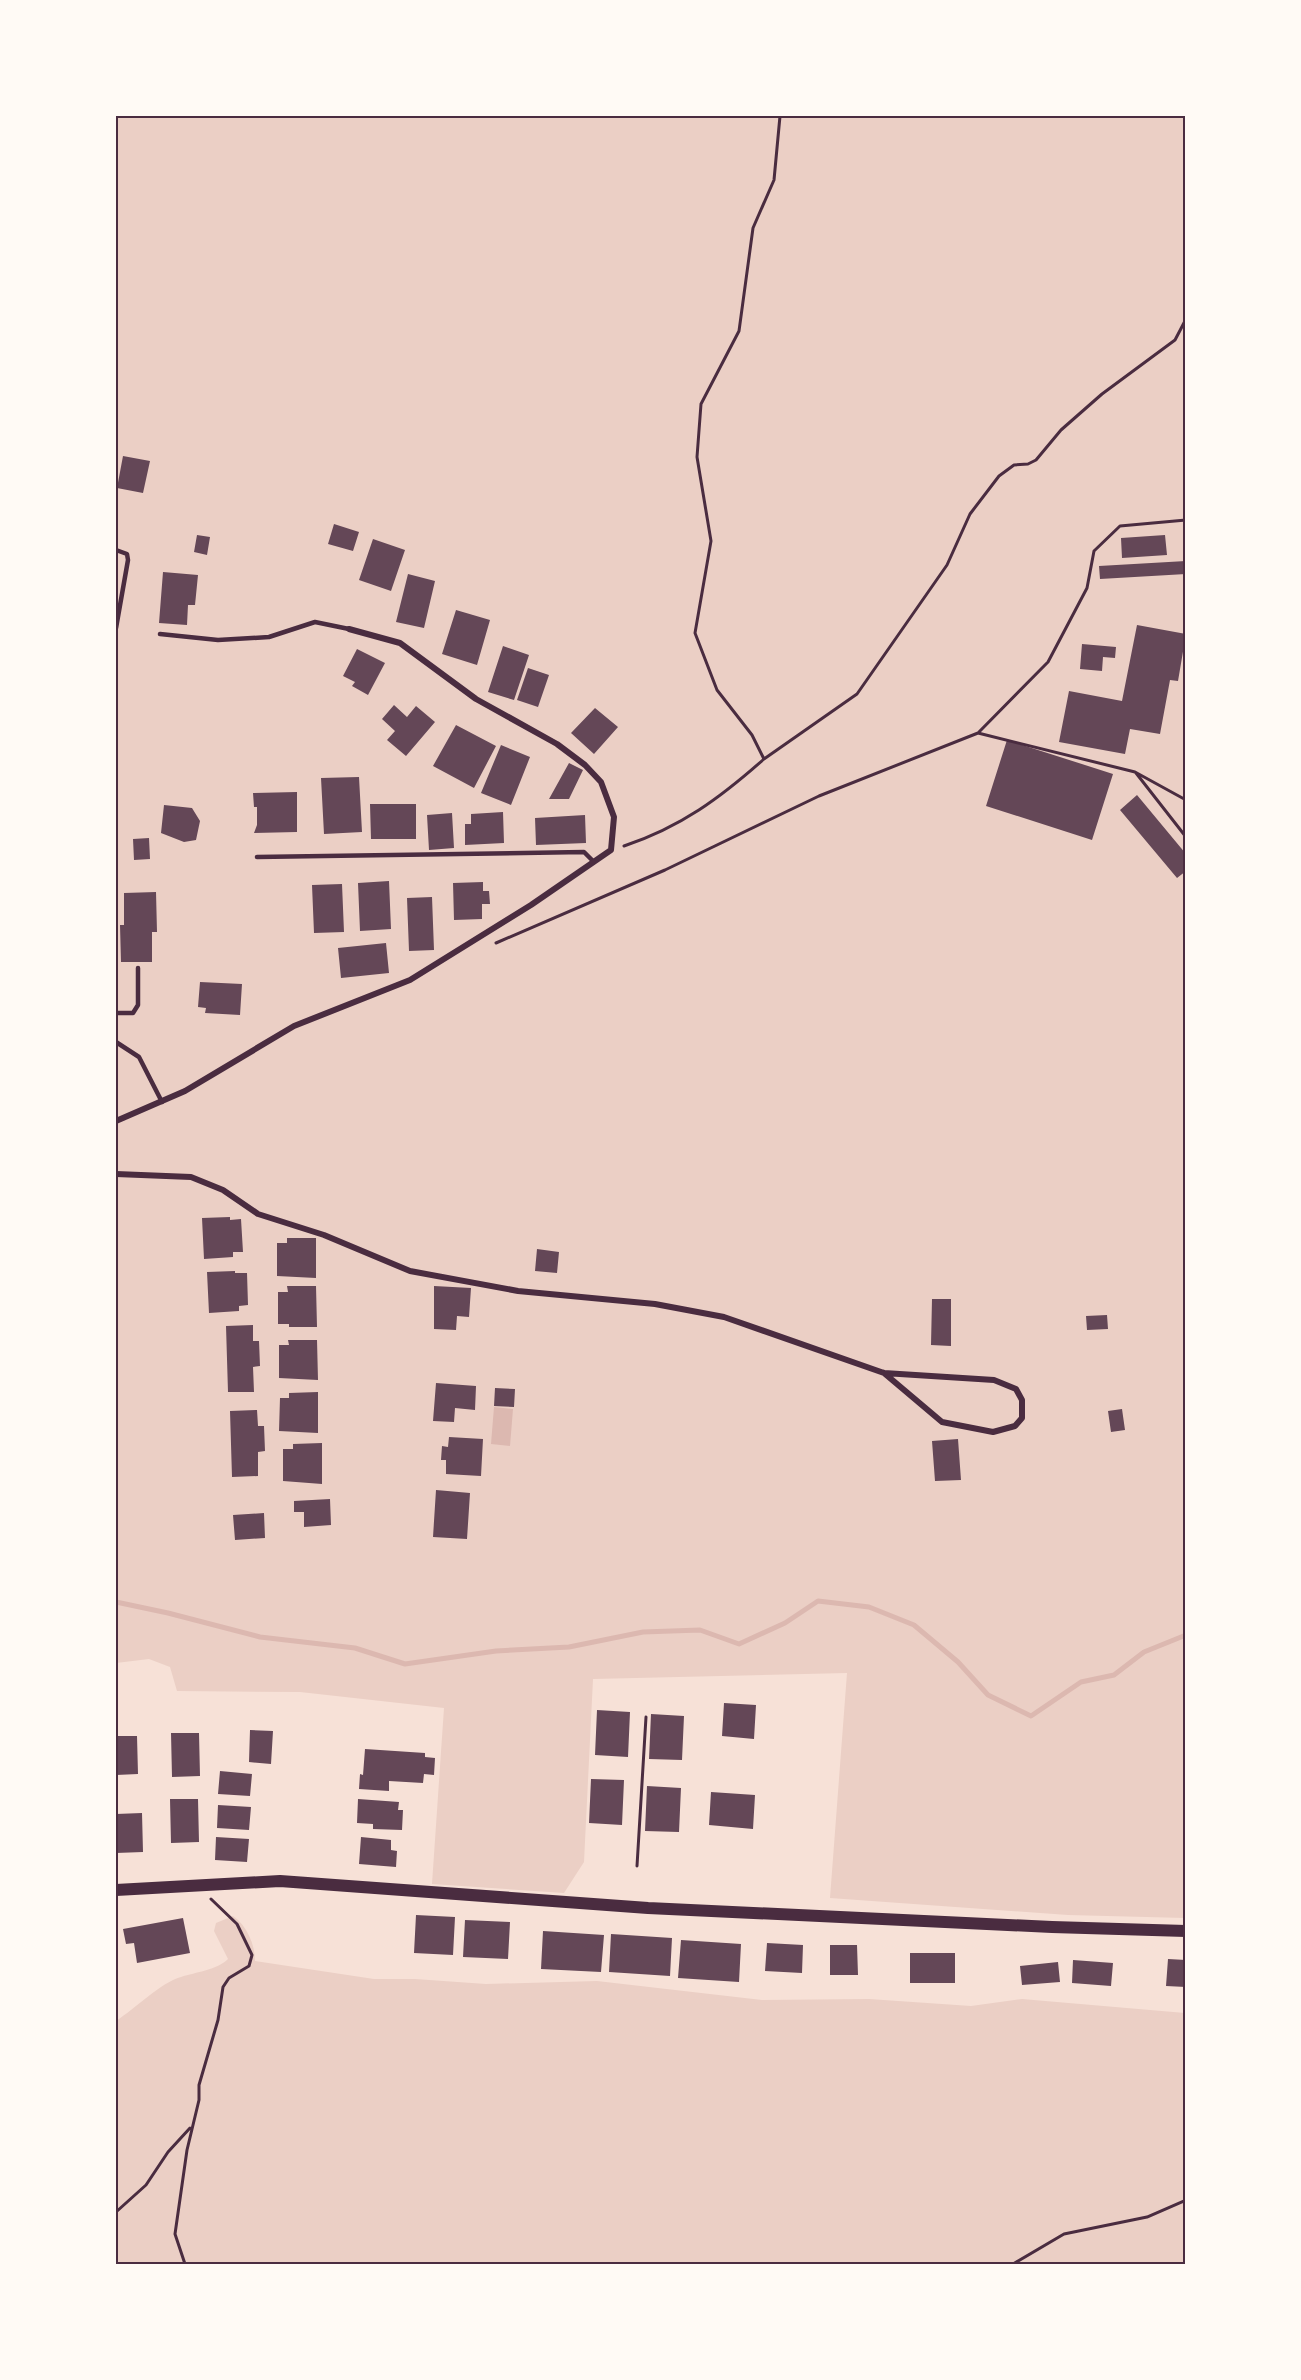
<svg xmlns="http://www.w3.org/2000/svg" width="1301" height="2380" font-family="Ubuntu,sans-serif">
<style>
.green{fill:#ebcfc5}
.water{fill:#dcb8b0}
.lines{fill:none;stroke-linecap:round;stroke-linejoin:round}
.stream{stroke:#dcb8b0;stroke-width:5}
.building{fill:#644757}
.path{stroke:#4a2c40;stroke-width:3}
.service{stroke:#4a2c40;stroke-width:4.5}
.minor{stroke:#4a2c40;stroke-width:6}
.secondary{stroke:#4a2c40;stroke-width:12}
.neatline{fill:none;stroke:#4a2c40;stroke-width:2}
</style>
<rect width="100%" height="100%" fill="#f7e1d7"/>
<!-- green -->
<path class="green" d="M 116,116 L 1185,116 L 1185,1918 L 1068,1915 L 830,1898 L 847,1673 L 593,1679 L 584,1862 L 564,1893 L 432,1884 L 444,1708 L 300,1692 L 177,1691 L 170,1667 L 149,1659 L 116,1663 Z
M 233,1916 C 247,1926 255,1944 255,1961 L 374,1979 L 415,1979 L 486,1984 L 597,1981 L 762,2000 L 869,1999 L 971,2006 L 1022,1999 L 1185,2013 L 1185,2264 L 116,2264 L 116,2021 C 136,2008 160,1983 181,1977 C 196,1972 217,1970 228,1959 L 214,1931 L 216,1923 Z"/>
<!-- water -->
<path class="water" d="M 494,1407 L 513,1409 L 510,1446 L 491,1444 Z"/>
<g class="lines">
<!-- stream -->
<path class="stream" d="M 116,1602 L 168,1613 L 260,1637 L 355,1648 L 405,1664 L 496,1651 L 569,1647 L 643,1632 L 700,1630 L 739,1644 L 785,1623 L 818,1601 L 869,1607 L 914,1625 L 958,1662 L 988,1695 L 1031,1716 L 1081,1682 L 1114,1675 L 1144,1652 L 1186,1635"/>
</g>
<!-- building -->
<path class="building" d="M 123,456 L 150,461 L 143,493 L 117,488 Z
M 334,524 L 359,532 L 353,551 L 328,544 Z
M 197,535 L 210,537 L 207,555 L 194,552 Z
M 1165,535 L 1167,555 L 1122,558 L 1121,538 Z
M 373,539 L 405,550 L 391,591 L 359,580 Z
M 1186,561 L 1186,574 L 1100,579 L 1099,566 Z
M 163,572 L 198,575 L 195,605 L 188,605 L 187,625 L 159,623 Z
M 408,574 L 435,581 L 424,628 L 396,622 Z
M 456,610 L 490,620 L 477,665 L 442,654 Z
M 1137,625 L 1186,634 L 1178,681 L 1170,680 L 1160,734 L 1130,729 L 1125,754 L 1059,742 L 1069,691 L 1122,701 Z
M 1082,644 L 1116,647 L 1115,658 L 1103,657 L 1102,671 L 1080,669 Z
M 503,646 L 529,655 L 514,700 L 488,692 Z
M 357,649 L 385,663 L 368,695 L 352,686 L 355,682 L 343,676 Z
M 528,668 L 549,675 L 538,707 L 517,700 Z
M 394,705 L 407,717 L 416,706 L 435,722 L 406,756 L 387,740 L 395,731 L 382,719 Z
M 595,708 L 618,727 L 594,754 L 571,733 Z
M 456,725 L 496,746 L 474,788 L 433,766 Z
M 1007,740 L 1113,774 L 1092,840 L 986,806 Z
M 501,745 L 530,757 L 511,805 L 481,793 Z
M 569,763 L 583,770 L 569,799 L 549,799 Z
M 359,777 L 362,832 L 324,834 L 321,778 Z
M 297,792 L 297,832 L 254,833 L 257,825 L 257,807 L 254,807 L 253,793 Z
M 1137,795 L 1186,854 L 1186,871 L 1177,878 L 1120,810 Z
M 370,804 L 416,804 L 416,839 L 371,839 Z
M 164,805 L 192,808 L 200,821 L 196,840 L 184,842 L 161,833 Z
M 503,812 L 504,843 L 465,845 L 465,824 L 471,824 L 471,814 Z
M 452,813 L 454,848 L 429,850 L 427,815 Z
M 585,815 L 586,843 L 536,845 L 535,818 Z
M 149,838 L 150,859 L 134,860 L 133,839 Z
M 389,881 L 391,929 L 360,931 L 358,883 Z
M 483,882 L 483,891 L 489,891 L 490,904 L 482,904 L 482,919 L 454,920 L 453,883 Z
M 342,884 L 344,932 L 314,933 L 312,885 Z
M 156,892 L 157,932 L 152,932 L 152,962 L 121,962 L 120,925 L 124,925 L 124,893 Z
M 432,897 L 434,950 L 409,951 L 407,898 Z
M 386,943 L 389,973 L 341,978 L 338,948 Z
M 200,982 L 242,984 L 240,1015 L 205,1013 L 206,1008 L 198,1007 Z
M 230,1217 L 230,1220 L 241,1219 L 243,1252 L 233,1252 L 233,1257 L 204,1259 L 202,1218 Z
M 287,1238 L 316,1238 L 316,1278 L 277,1276 L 277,1243 L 287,1243 Z
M 537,1249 L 559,1252 L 557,1273 L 535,1271 Z
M 235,1271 L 235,1273 L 247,1273 L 248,1305 L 239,1306 L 239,1311 L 209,1313 L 207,1272 Z
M 287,1286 L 316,1286 L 317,1327 L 289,1327 L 289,1324 L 278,1324 L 278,1292 L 288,1292 Z
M 434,1286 L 471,1288 L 469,1317 L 457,1316 L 456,1330 L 434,1329 Z
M 932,1299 L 951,1299 L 951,1346 L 931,1345 Z
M 1107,1315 L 1108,1329 L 1087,1330 L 1086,1316 Z
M 253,1325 L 253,1341 L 259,1341 L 260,1366 L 253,1367 L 254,1392 L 228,1392 L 226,1326 Z
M 288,1340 L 317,1340 L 318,1380 L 279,1378 L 279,1345 L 289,1345 Z
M 436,1383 L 476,1386 L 475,1410 L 455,1408 L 454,1422 L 433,1421 Z
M 495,1388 L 515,1389 L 514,1407 L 494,1406 Z
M 318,1392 L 318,1433 L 279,1431 L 280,1398 L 289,1398 L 289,1393 Z
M 1122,1409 L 1125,1430 L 1111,1432 L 1108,1411 Z
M 257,1410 L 258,1426 L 264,1426 L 265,1451 L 258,1452 L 258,1476 L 232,1477 L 230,1411 Z
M 449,1437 L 483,1439 L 481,1476 L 446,1474 L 446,1460 L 441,1460 L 442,1446 L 448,1447 Z
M 958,1439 L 961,1480 L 935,1481 L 932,1441 Z
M 322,1443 L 322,1484 L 283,1481 L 283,1449 L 293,1449 L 293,1444 Z
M 436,1490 L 470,1493 L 467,1539 L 433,1537 Z
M 330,1499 L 331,1525 L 304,1527 L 304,1512 L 294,1512 L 294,1501 Z
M 264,1513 L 265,1538 L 235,1540 L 233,1515 Z
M 724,1703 L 756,1705 L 754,1739 L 722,1736 Z
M 597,1710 L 630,1712 L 628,1757 L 595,1755 Z
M 651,1714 L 684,1716 L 682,1760 L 649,1759 Z
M 250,1730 L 273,1731 L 271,1764 L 249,1762 Z
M 171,1733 L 199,1733 L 200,1776 L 172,1777 Z
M 116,1736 L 137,1736 L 138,1774 L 116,1775 Z
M 365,1749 L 425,1753 L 425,1757 L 435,1758 L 434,1775 L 424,1774 L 423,1783 L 389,1781 L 389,1791 L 359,1789 L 360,1774 L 363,1775 Z
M 220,1771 L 252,1774 L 250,1796 L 218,1794 Z
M 591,1779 L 624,1780 L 622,1825 L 589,1823 Z
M 647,1786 L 681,1788 L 679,1832 L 645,1831 Z
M 711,1792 L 755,1795 L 753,1829 L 709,1825 Z
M 170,1799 L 198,1799 L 199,1842 L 171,1843 Z
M 358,1799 L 399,1802 L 398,1810 L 403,1810 L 402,1830 L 373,1829 L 373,1824 L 357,1823 Z
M 218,1805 L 251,1807 L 249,1830 L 217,1828 Z
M 142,1813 L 143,1852 L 116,1853 L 116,1814 Z
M 216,1837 L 249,1839 L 247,1862 L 215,1860 Z
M 361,1837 L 391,1840 L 391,1850 L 397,1851 L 396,1867 L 359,1864 Z
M 416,1915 L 455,1917 L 453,1955 L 414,1953 Z
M 183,1918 L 190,1953 L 137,1963 L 134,1943 L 126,1944 L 123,1929 Z
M 465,1920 L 510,1922 L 508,1959 L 463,1957 Z
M 543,1931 L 604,1935 L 601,1972 L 541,1969 Z
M 611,1934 L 672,1938 L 670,1976 L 609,1972 Z
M 681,1940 L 741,1944 L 739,1982 L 678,1978 Z
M 767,1943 L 803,1945 L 802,1973 L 765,1971 Z
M 830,1945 L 857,1945 L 858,1975 L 830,1975 Z
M 910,1953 L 955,1953 L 955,1983 L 910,1983 Z
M 1168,1959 L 1186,1960 L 1186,1987 L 1166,1986 Z
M 1073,1960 L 1113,1963 L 1111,1986 L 1072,1983 Z
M 1058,1962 L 1060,1982 L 1022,1985 L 1020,1966 Z"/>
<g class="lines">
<!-- path -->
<path class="path" d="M 978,733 L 1048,662 L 1087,588 L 1094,551 L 1120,526 L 1186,520
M 764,759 L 857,694 L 947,565 L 970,514 L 999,476 L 1014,465 L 1028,464 L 1036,460 L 1061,430 L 1102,394 L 1175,340 L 1186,319
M 1136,773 L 1186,837
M 624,846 C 681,827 720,798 764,759 L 752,735 L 717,690 L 695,633 L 711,541 L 697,457 L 701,404 L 739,331 L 753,228 L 774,180 L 780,116
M 496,943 L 665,870 L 819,796 L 978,733 L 1135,772 L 1186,800
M 637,1866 L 646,1717
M 116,2212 L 146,2185 L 168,2152 L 190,2128
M 185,2264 L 175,2234 L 187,2150 L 199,2100 L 199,2085 L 218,2020 L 223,1987 L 229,1978 L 249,1966 L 252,1955 L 237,1924 L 211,1899
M 1013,2264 L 1064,2234 L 1147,2217 L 1186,2200"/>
<!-- service -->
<path class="service" d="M 116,550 L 127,554 L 128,560 L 116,628
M 160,634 L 218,640 L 269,637 L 315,622 L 349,629
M 257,857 L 584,852 L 594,862
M 116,1013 L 133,1013 L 138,1005 L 138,968
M 116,1042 L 139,1057 L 162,1102"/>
<!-- minor -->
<path class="minor" d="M 116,1121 L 185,1091 L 294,1026 L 410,980 L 531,905 L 611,850 L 614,817 L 601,782 L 585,765 L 557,744 L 476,699 L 400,643 L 349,629
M 116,1174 L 191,1177 L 223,1190 L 258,1214 L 324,1235 L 410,1271 L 518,1291 L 655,1304 L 724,1317 L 884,1373 L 994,1380 L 1016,1389 L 1022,1400 L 1022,1418 L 1015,1426 L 993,1432 L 942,1422 L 884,1373"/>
<!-- secondary -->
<path class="secondary" d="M 116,1890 L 280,1881 L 648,1908 L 1052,1927 L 1186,1931"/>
</g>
<!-- border -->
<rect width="1301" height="2380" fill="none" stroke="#fffaf5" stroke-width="234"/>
<rect x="117" y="117" width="1067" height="2146" class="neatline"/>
</svg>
